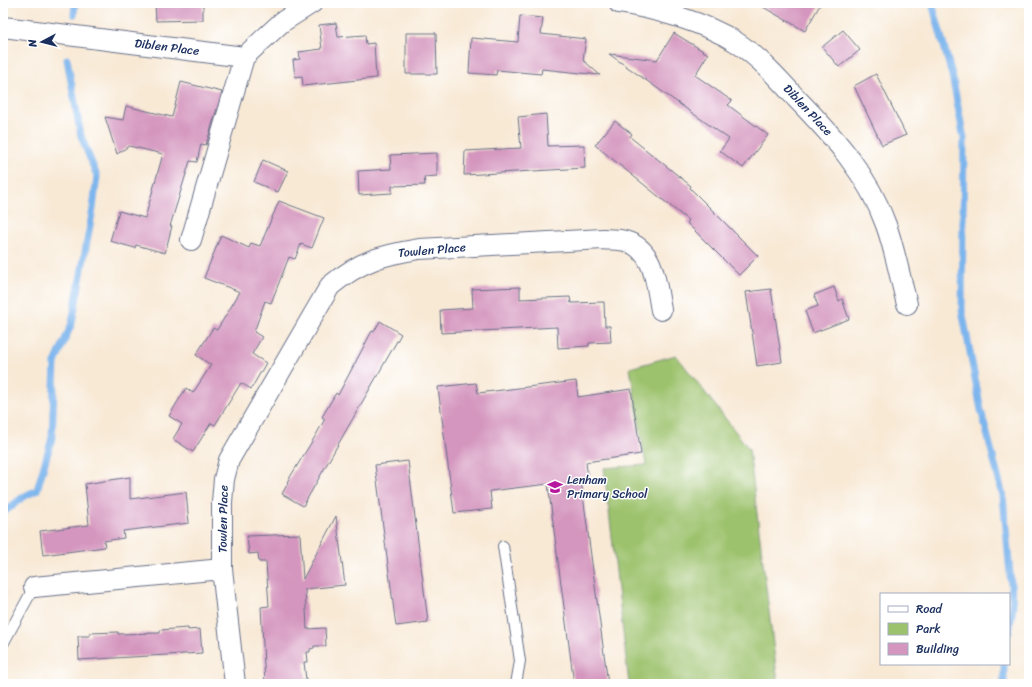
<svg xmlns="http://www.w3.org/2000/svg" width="1032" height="687" font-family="Sriracha,sans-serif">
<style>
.green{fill:#9dc26d;stroke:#5c7866}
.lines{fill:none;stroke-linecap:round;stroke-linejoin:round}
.stream{stroke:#7db5ed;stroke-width:7}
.building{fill:#d495be}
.lane-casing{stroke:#687088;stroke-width:12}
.street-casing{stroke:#687088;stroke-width:22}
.lane{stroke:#fff;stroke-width:10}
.street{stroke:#fff;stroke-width:20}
.labels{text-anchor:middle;stroke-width:3;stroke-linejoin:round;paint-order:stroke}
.street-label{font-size:12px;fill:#1b2f5e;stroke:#fff}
.poi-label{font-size:12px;fill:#1b2f5e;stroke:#fff;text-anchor:start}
</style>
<rect width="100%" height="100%" fill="#fff"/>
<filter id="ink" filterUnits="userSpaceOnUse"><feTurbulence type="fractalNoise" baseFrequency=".025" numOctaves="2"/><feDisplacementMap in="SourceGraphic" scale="8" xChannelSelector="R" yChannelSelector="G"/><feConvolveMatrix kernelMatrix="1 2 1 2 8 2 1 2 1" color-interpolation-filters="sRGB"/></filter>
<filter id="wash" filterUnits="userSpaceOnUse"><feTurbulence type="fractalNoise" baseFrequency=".012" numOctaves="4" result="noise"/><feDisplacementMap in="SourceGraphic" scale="16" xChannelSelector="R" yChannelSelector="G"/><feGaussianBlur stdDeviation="0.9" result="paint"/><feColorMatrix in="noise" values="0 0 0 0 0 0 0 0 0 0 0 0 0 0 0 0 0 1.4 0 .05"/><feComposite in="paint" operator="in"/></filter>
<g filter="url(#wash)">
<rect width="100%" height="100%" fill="#f8e9d5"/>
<!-- green -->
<path class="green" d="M 676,355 L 749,449 L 778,684 L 629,684 L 604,468 L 646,465 L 630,368 Z"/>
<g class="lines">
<!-- stream -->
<path class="stream" d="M 932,3 L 952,75 L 964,139 L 962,310 L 981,410 L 1003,496 L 1013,607 L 1009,632
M 74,14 L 75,3
M 3,513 L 23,497 L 37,490 L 52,438 L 55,363 L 72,323 L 93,209 L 97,176 L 81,136 L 67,59
M 1004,664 L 1004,684"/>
</g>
<g id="blocks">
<!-- building -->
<path class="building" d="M 155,3 L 203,3 L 203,20 L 156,21 Z
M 756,3 L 821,3 L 805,31 Z
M 520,16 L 543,18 L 541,34 L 586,39 L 583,60 L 600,75 L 542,69 L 541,74 L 497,70 L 496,75 L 469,73 L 471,38 L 518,42 Z
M 336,23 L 338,37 L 365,35 L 366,44 L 374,43 L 376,78 L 303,86 L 302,76 L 295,77 L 293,60 L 300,59 L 299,52 L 322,49 L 319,25 Z
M 843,30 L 860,50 L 839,67 L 822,47 Z
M 406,33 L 436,33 L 437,74 L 406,74 Z
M 674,33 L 708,54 L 695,75 L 732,101 L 728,105 L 768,135 L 743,168 L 720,151 L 729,139 L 609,54 L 657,60 Z
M 876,74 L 906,135 L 882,145 L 854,86 Z
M 181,82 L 222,92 L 206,145 L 201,144 L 197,162 L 190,161 L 170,226 L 172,226 L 165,253 L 136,245 L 135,248 L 110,241 L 119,211 L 145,218 L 163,154 L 129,146 L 117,154 L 105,117 L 123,120 L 126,106 L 172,117 Z
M 546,114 L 548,146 L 584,145 L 585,168 L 464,175 L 465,151 L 521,148 L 518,117 Z
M 615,121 L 632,134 L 630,137 L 691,186 L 690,188 L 758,256 L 739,275 L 687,223 L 689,221 L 595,145 Z
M 437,153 L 437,176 L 424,177 L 425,185 L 392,186 L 392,193 L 359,195 L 358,171 L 391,169 L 390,155 Z
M 263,160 L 288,171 L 278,192 L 254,182 Z
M 279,201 L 324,218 L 312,248 L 301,244 L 295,259 L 289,257 L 271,303 L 265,301 L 254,332 L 262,337 L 252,354 L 266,363 L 251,389 L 241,383 L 215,425 L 211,423 L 193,452 L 173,439 L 182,424 L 169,416 L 186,388 L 193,393 L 211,365 L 196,355 L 213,328 L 217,330 L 240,292 L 204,278 L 221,235 L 249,248 L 251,243 L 260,246 Z
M 520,287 L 520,299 L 570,297 L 571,303 L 604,302 L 605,326 L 610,326 L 611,342 L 589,343 L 589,346 L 558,348 L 557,327 L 441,333 L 440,310 L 473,308 L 472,289 Z
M 834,287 L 839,301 L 842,299 L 849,319 L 813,333 L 805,311 L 818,306 L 814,295 Z
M 771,289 L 782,362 L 757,366 L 746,292 Z
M 380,321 L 401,334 L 303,506 L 282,494 L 288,483 L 287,482 L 316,435 L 325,419 L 322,417 L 336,393 L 338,395 L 372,331 L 374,332 Z
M 576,381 L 578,397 L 631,389 L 641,454 L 586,462 L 588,479 L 581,480 L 608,684 L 574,684 L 548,484 L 490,491 L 492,509 L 454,513 L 438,387 L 476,383 L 478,393 Z
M 408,461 L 428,622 L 396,626 L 375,465 Z
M 130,477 L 130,499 L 186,492 L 189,523 L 123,531 L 124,538 L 104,541 L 105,547 L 43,555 L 40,531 L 89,525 L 85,484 Z
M 336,516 L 345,585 L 305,589 L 307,629 L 325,628 L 326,646 L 314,646 L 314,648 L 310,649 L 310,652 L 307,652 L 308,662 L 304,662 L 306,680 L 295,681 L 295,684 L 265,684 L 261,607 L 269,606 L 266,562 L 259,562 L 258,553 L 249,554 L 247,536 L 300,534 L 303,579 Z
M 188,628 L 188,630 L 200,629 L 202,653 L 79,660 L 78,636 L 90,636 L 90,633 L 118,632 L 118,634 L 160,633 L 160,630 Z"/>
</g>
</g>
<g filter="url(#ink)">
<use href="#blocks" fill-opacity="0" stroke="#687088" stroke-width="1"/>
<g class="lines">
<!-- lane casing -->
<g class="lane-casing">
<path id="lane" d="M 503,546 L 520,661 L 516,684
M 3,644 L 34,587"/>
</g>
<!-- street casing -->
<g class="street-casing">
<path id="street" d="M 619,3 C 655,8 706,23 736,42 C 759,57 778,78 796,98 C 833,136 868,174 886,225 C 895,250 900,278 907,304
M 3,27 L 244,57 L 282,22 L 312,3
M 191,240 L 244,57
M 34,587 L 222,569
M 235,684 L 222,569 L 222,502 L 224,479 L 229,460 L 240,441 L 330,286 C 360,261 382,255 419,249 L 603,239 C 610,240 618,239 625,241 C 655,249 656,284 661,310"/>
</g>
<!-- lane -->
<use href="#lane" class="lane"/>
<!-- street -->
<use href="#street" class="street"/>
</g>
</g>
<!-- icons -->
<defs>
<g id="school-bare" transform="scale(1.2)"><path d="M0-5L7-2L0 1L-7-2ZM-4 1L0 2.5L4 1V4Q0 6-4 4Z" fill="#b5179e" stroke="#fff" stroke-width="2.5" paint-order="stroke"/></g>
</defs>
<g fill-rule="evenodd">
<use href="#school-bare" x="555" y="487"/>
</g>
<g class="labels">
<!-- street labels -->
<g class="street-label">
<text transform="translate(167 47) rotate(7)" y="4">Diblen Place</text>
<text transform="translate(808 110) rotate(47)" y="4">Diblen Place</text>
<text transform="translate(432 250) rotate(-5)" y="4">Towlen Place</text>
<text transform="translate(223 519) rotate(-89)" y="4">Towlen Place</text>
</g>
<!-- poi labels -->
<g class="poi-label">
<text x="567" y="484">Lenham<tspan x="567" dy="14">Primary School</tspan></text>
</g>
</g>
<!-- margin -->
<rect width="1032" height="687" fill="none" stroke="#fff" stroke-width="16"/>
<!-- legend -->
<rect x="880" y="593" width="130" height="72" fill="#ffffff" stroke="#a4acbf"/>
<rect x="888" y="606" width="20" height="6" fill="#ffffff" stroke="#a4acbf"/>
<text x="916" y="613" font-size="12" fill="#1b2f5e">Road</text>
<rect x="888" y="623" width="20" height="12" fill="#9dc26d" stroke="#a4acbf"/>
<text x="916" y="633" font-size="12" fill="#1b2f5e">Park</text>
<rect x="888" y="643" width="20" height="12" fill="#d495be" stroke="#a4acbf"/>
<text x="916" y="653" font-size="12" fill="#1b2f5e">Building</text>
<!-- north arrow -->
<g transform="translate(42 42) rotate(263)" stroke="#ffffff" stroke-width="3" paint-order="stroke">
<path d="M0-3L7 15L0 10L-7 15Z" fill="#1b2f5e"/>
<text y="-6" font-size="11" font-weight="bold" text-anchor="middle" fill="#1b2f5e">N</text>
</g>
</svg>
